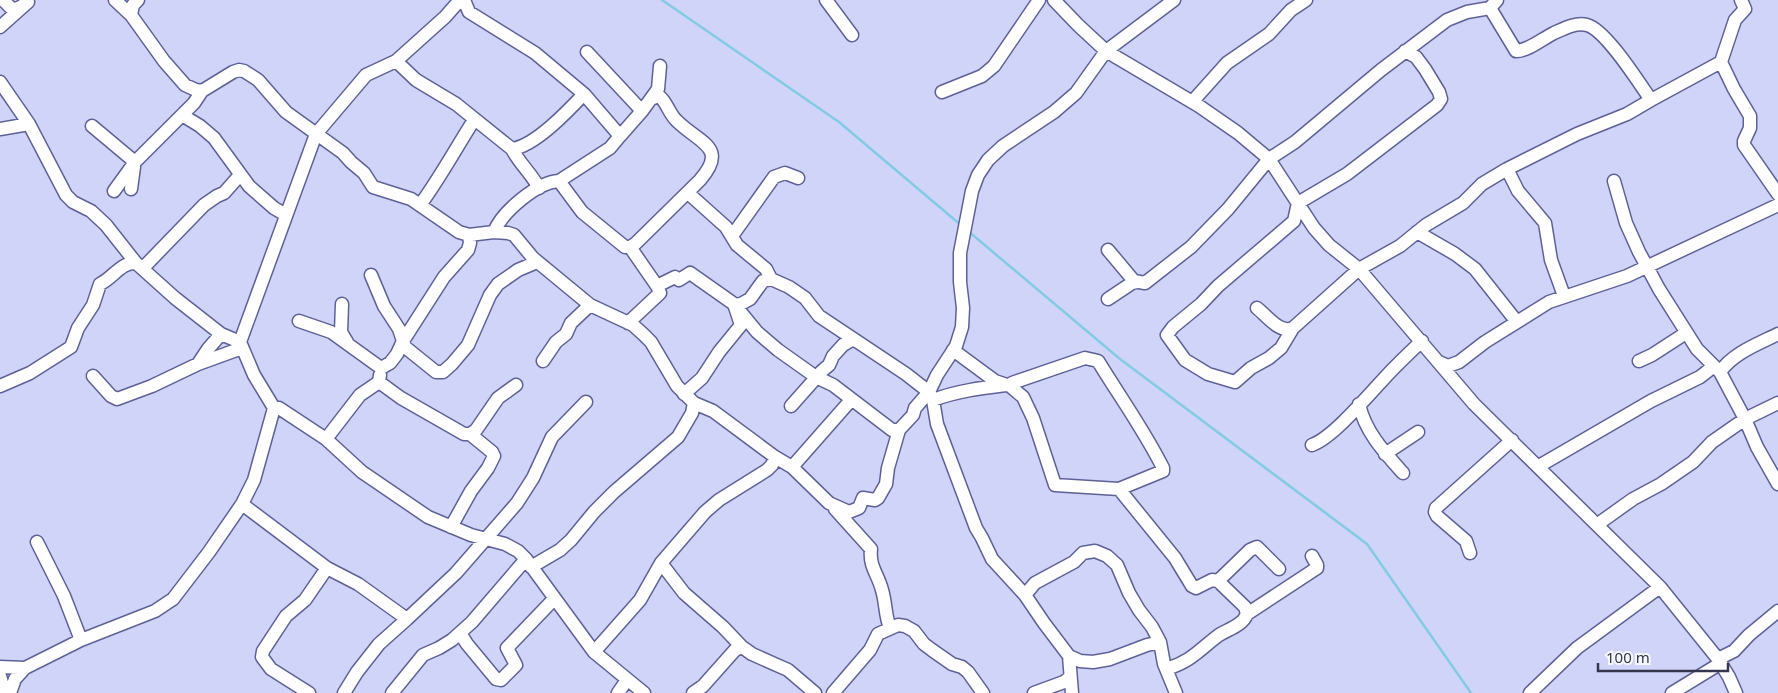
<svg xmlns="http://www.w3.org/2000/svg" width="1778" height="693" font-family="'Noto Sans',sans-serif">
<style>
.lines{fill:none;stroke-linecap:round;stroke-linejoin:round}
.stream{stroke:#82cbe3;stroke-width:2.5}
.minor-casing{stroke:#5e6197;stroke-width:15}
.minor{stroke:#fff;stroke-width:12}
</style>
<rect width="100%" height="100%" fill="#d1d4f9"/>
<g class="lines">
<!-- stream -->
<path class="stream" d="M 662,0 L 839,122 L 962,226
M 968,231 L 1120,359 L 1367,544 L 1471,693"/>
<!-- minor casing -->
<g class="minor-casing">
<path id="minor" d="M 3,0 L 11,8 L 17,9 L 25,4
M 115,0 L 131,15 L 164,61 L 185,85 L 196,90 L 202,91
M 464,0 L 469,12 L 535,53 L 584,94 L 620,136
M 826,0 L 852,35
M 1054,0 L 1078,25 L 1106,51 L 1199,106 L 1238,133 L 1269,159 L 1314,228 L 1329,245 L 1359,269 L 1474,404 L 1660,587 L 1718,659 L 1729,677 L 1736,693
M 131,15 L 133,5 L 138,0
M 0,27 L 28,2
M 587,52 L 642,111
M 396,61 L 416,80 L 456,104 L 512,149 C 535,146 568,111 584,94
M 1721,62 L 1734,89 L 1750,116 L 1750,128 L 1744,141 L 1744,145 L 1778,194
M 0,82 L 29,124 L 66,195 L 73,202 L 91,211 L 106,225 L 136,263 L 175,298 L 221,334 L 240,342
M 942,92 L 982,76 L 994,66 L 1039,0
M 1651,100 L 1721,62 L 1735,20 L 1745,9 L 1741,0
M 1192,102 L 1227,63 L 1269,34 L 1291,10 L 1306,0
M 182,115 L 200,126 L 214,138 L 249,186 L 274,208 L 286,215
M 92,126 L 135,162
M 0,129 L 29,124
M 512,149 C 519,163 531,173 539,188
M 1507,169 L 1518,191 L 1545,223 L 1551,260 L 1564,296
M 559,181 L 582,212 L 625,247 L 630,247 L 657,286 L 660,293 L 628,323
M 1614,181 L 1626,223 L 1639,252 L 1659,289 L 1697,349 L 1720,372 L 1745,419 L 1757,447 L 1778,484
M 131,189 L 134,167
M 114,191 L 135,162 L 194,103 L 202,91 L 233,72 L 239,70 L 244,71 L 258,80 L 286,112 L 343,153 L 351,162 L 364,173 L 373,187 L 411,199 L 459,232 L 469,235 L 494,232 L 508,233 L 514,235 L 533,258 L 590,305 L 633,325 L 643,334 L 651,342 L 677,386 L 694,403 L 713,411 L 775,457 L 792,467 L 829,503 L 849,512 L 859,508 L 863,498 L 875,500 L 878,498 L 886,484 L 888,468 L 899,430
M 688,193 L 726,227 L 737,245 L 766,269 L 771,279
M 420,205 C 440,178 456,148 474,120
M 494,232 C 502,212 537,182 559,181 L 610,148 L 620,136 L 642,111 L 658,89 L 660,66
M 1417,232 L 1455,254 L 1475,269 L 1517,322
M 732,236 L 774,177 L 785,173 L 798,178
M 630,247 L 635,244 L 700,180 C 729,147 699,143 677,121 C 669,114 667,102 659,96 L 651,99
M 1108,250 L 1134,281 L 1145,283 L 1191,247 L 1228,209 L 1269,159 L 1295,142 L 1381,70 L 1447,20 L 1467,12 L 1490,8 L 1497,0
M 143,268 L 204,205 L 217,196 L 224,193 L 240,175
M 371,275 L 384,306 L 399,329 L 405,347 L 436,372 L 443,372 L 452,364 L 468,345 L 490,295 L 498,284 L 518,270 L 537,262
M 657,286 L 675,277 L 679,280 L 690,273 L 734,304 L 739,305 L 750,299 L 763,281 L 771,279 L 789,287 L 805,298 L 819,316 L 906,374 L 929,392 L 933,400 L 937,424 L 976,528 L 982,538 L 992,559 L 1025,595 L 1044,623 L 1069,656 L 1080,661 L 1093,662 L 1110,659 L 1147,645 L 1160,642 L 1164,664 L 1176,693
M 1108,299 L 1132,283 L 1137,282
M 342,304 L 341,332 L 347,342
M 1257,308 C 1267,316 1280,334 1293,328 L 1359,269 L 1400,246 L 1426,225 L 1463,203 L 1482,184 L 1507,169 L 1577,134 L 1627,114 L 1651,100 C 1639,83 1606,30 1587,25 C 1575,22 1563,29 1554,33 C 1542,39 1528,51 1516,51 L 1490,8
M 299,321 L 331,332 L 381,368
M 1293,328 L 1281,348 L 1269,358 L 1251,368 L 1235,382 L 1208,374 L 1185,360 L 1167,335 L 1173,327 L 1201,304 L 1218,286 L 1294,221 L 1298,203 L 1347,174 L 1437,105 L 1441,99 L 1439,92 L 1425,69 L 1416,57 L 1405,51
M 953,350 L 995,381 L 1010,386 L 1023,397 L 1033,418 L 1055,485 L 1119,489 L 1163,471 L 1163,468 C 1144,430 1120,397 1098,361 L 1085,358 L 1012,383 L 1010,386
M 543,361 L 556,342 L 566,334 L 571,323 L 590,305
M 1639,361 L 1652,355 L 1686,333
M 1439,362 L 1448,366 L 1459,362 L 1485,342 L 1549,302 L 1627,276 L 1778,205
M 198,364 L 208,349 L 221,334
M 381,368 L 390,363 L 397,354 L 403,341 L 444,277 L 468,250 L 470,243 L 469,235
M 1720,372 C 1733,353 1758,344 1778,334
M 93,376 L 111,396 L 117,399 L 152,386 L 198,364 L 242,348
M 379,382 L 401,398 L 464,434 L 470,434 L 492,452 L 494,456 L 488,468 L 471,491 L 451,527
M 0,386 L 30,373 L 71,347 L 78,328 L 93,305 L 100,284 C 113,278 121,262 136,263
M 684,394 L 702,378 L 719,352 L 741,325 L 734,304 L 757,332 L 778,350 L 816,377 L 833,385 L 892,430 L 899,430 L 913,415 L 915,408 L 929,392 L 937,375 L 956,346 L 962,327 L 963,308 L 960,282 L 960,253 L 972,191 L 978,175 L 988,160 L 1003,146 L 1054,112 L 1076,93 L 1106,51 L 1174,0
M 933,400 C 957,391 981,388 1006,385
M 1359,404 C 1365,432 1385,453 1403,473
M 791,406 L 822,371 L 829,365 L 833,356 L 843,345 L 853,339
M 274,408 L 279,408 L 326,439 L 362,472 L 428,517 L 471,535 L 505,544 L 518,551 L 526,559 L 594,652 L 644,693
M 470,434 L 476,430 L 498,398 L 516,385
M 326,439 L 360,395 L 379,382 L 380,375
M 1312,445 C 1335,437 1375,387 1394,368 C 1403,359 1412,350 1422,341
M 1385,454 L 1418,432
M 1539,466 L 1651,401 L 1700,377 L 1714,366
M 792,467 L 851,400
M 1119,489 L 1175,558 L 1192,586 L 1196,588 L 1212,580 L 1218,581 L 1245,607 L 1247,614
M 242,504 L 327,568 L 358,584 L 407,619
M 835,509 L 871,549 C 869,567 878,574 882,590 C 886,603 885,616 890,628
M 1598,524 L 1633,499 L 1661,484 L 1693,462 L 1712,442 L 1745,419 L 1778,403
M 37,542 L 64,596 L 81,640
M 1470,553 L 1466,541 L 1437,516 L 1435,512 L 1436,508 L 1512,440
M 661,563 L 684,593 L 723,627 L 742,647
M 531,567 L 560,550 L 571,540 L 594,512 L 614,492 L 678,437 L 692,413 L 694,403
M 1218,581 L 1250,550 L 1257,547 L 1279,569
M 1025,595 L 1035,583 L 1074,562 L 1083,553 L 1095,551 L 1107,556 L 1117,565 L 1129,593 L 1139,610 L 1152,627 L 1160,642
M 460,633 L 467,644 L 496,679 L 501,680 L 516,665 L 507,648 L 554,599
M 594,652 L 640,600 L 661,563 L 705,512 L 719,500 L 767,470 L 772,465 L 775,457
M 1069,656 L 1072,693
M 1718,659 L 1734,651 L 1749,635 L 1778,611
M 0,667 L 25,668
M 1166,669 C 1191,662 1200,649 1219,635 C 1229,629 1243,625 1247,614 L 1317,568 L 1317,565 L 1312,556
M 0,676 L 5,693
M 10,693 L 15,679 L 25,668 L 81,640 L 155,611 L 173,599 L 209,552 L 242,504 L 254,480 L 274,408 L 254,375 L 240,342 L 316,134 L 366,75 L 396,61 L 445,17 L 460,0
M 309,693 L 271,669 L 262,657 L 263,651 L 286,616 L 305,600 L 327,568
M 344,693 L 357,672 L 379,644 L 407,619 L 456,573 L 517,503 L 533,478 L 552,437 L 586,402
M 392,693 L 423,655 L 439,648 L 452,640 L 472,622 L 526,559
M 618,693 L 627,680
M 693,693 L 703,686 L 735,650 L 742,647 L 752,654 L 788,670 L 815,693
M 833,693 L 870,650 L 878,634 L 898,625 L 905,626 L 914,631 L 924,644 L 932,650 L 952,664 L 962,667 L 968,672 L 983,693
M 1034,693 L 1064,682 L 1070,677
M 1530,693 L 1577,648 L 1660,587
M 1672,693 L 1721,663"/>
</g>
<!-- minor -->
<use href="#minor" class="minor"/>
</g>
<!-- scale -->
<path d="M1598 663v8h130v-8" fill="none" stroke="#34364e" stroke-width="2.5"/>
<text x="1606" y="663" font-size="15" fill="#34364e" stroke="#f7f8fe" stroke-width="4" paint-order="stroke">100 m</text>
</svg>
